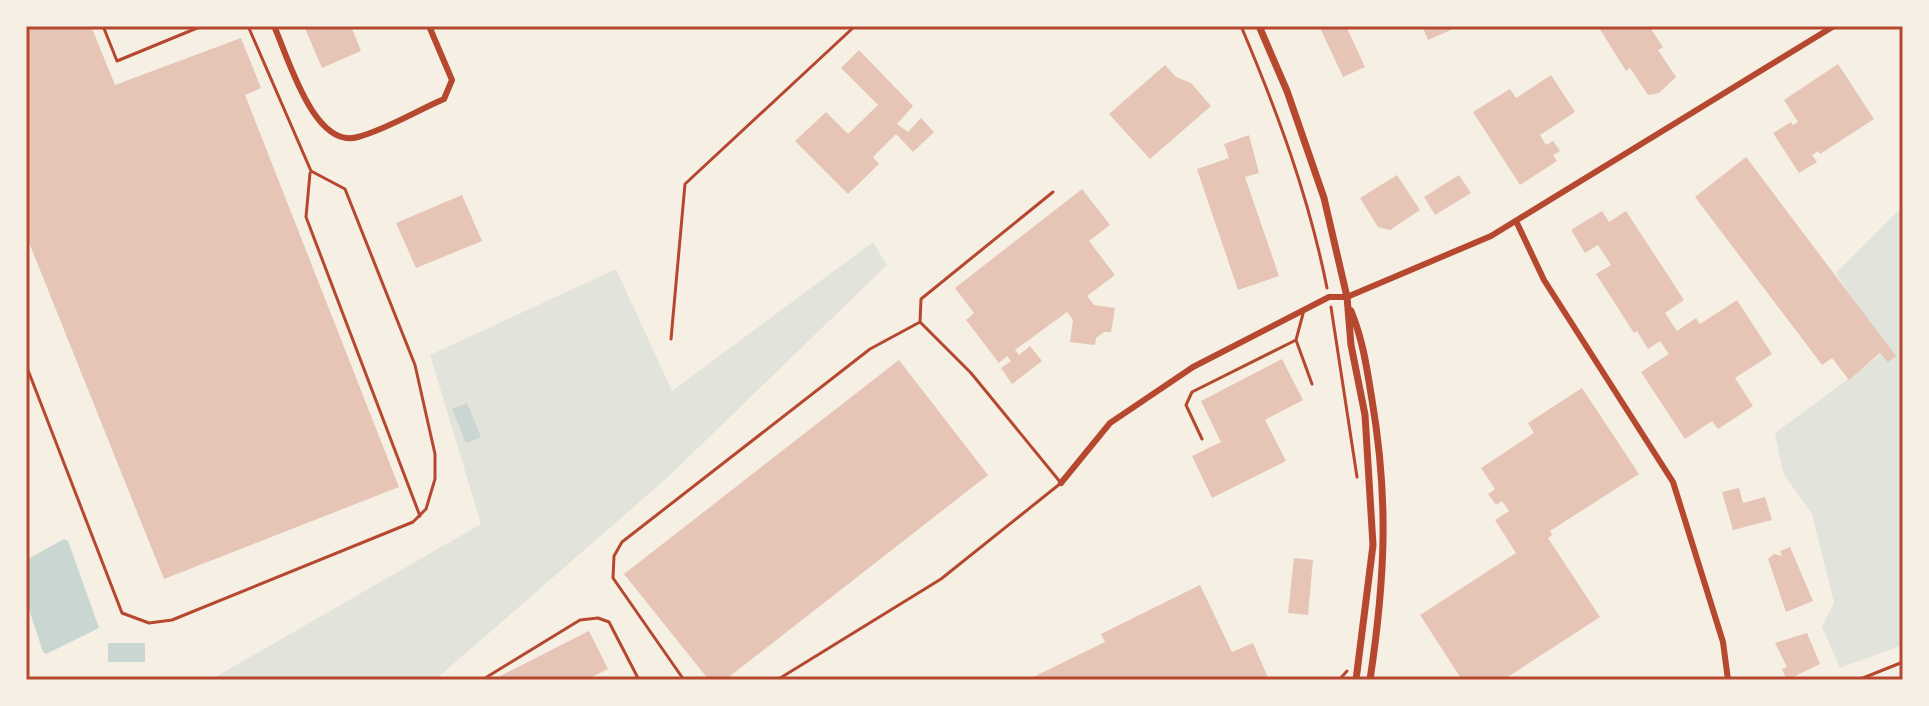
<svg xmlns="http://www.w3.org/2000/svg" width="1929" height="706" font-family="'PT Sans',sans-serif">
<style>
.green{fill:#e2e4dc}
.water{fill:#c9d6d2}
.building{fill:#e6c5b7}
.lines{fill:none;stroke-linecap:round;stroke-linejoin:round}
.path{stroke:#b5482f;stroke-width:3}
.service{stroke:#b5482f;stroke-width:3}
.minor{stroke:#b5482f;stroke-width:6}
.tertiary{stroke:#b5482f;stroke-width:7}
.neatline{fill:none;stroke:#b5482f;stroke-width:3}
</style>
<rect width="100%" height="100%" fill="#f6efe4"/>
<!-- green -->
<path class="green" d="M 1903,206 L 1903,645 L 1840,668 L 1822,627 L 1834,603 L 1812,514 L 1783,473 L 1775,433 L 1886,351 L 1836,273 Z
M 873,242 L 887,265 L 668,477 L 435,680 L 210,680 L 481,524 L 430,355 L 616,269 L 672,391 Z"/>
<!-- water -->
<path class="water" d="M 467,403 L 481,437 L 466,443 L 452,409 Z
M 64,539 L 68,541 L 99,628 L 46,654 L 43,652 L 26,600 L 26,560 Z
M 108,643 L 145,643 L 145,662 L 108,662 Z"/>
<!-- building -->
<path class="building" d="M 26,26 L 91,26 L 115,85 L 241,38 L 261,88 L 245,95 L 399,487 L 164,579 L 26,235 Z
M 304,26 L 351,26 L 361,51 L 322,68 Z
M 1324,26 L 1346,26 L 1365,67 L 1343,77 L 1320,28 Z
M 1422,26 L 1460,26 L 1428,40 Z
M 1598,26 L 1649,26 L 1663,47 L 1658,50 L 1676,77 L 1659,93 L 1648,95 L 1630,68 L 1626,71 Z
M 859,50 L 913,106 L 897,124 L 908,132 L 921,118 L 934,132 L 913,152 L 896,134 L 873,157 L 879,164 L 848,194 L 795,141 L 826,112 L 848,134 L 878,105 L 841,68 Z
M 1838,64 L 1874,119 L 1820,154 L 1818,151 L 1812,155 L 1817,162 L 1799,173 L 1773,133 L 1791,122 L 1793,125 L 1798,122 L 1784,100 Z
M 1165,65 L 1176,77 L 1191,83 L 1211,106 L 1150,159 L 1109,114 Z
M 1551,75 L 1575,112 L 1540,135 L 1546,145 L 1553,141 L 1560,151 L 1553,155 L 1557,161 L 1520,185 L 1473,112 L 1510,89 L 1516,98 Z
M 1249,135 L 1259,173 L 1245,177 L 1279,276 L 1238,290 L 1197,169 L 1229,158 L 1224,144 Z
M 1746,157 L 1896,356 L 1888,362 L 1880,353 L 1849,380 L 1832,358 L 1822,365 L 1695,197 Z
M 1397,175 L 1420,210 L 1390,230 L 1378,227 L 1360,198 Z
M 1459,175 L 1471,193 L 1435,215 L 1424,197 Z
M 1082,189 L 1110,225 L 1089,241 L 1115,275 L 1087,296 L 1094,305 L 1115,308 L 1111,332 L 1104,332 L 1096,338 L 1095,345 L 1070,342 L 1073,320 L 1067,312 L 1015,350 L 1019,355 L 1030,346 L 1042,361 L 1012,384 L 1001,368 L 1011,361 L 1007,356 L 999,363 L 966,320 L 974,313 L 955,288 Z
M 462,195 L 482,241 L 416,268 L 396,223 Z
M 1602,211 L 1609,222 L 1626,211 L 1684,300 L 1665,313 L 1677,331 L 1696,318 L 1700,324 L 1737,300 L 1772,354 L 1735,378 L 1753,406 L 1718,429 L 1712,421 L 1685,439 L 1641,372 L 1669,354 L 1660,341 L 1648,349 L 1637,331 L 1634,333 L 1596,274 L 1611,265 L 1598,245 L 1585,253 L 1571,230 Z
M 1282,359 L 1303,400 L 1265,420 L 1286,461 L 1212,498 L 1192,456 L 1221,442 L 1201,401 Z
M 899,360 L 988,475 L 725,680 L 709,680 L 624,574 Z
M 1582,388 L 1639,474 L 1550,531 L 1552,535 L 1548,538 L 1600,617 L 1503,680 L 1462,680 L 1420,615 L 1516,553 L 1495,520 L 1509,511 L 1502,501 L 1496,505 L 1488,494 L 1495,489 L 1481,468 L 1534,433 L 1528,423 Z
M 1739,488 L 1743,503 L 1765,497 L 1772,520 L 1733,530 L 1722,492 Z
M 1790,547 L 1813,601 L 1786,612 L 1768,559 L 1774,554 L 1782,556 L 1780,551 Z
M 1294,558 L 1313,560 L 1308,615 L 1288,613 Z
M 1200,585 L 1232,652 L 1253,643 L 1269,680 L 1027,680 L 1105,642 L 1101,634 Z
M 589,631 L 608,669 L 586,680 L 492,680 Z
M 1807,633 L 1820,664 L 1787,680 L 1782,669 L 1787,667 L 1775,643 Z"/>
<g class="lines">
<!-- path -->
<path class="path" d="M 1241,26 C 1277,111 1309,197 1327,288
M 1331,307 L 1357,477
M 1339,680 L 1347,671"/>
<!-- service -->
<path class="service" d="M 103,26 L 117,61 L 202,26
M 310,173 L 306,217 L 420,516
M 671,339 L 685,184 L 855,26
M 1296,340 L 1312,384
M 26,365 L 122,613 L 149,623 L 172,620 L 413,522 L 426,509 L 435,479 L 435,454 L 415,365 L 345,189 L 311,171 L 248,26
M 1202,439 L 1186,405 L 1192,392 L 1296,340 L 1304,310
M 482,680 L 580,620 L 598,618 L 609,622 L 639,680
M 684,680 L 613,578 L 614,556 L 622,542 L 870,349 L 920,322
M 777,680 L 941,579 L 1061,483 L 971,373 L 920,322 L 921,299 L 1053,192
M 1858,680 L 1903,662"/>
<!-- minor -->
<path class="minor" d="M 274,26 C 288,57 314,150 358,137 C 387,129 416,111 444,99 L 452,80 L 429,26
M 1516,221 L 1544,280 L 1673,482 L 1723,642 L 1728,680
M 1061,483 L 1110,423 L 1193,367 L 1329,297 L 1347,297 L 1491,236 L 1834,26"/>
<!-- tertiary -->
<path class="tertiary" d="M 1259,26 L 1287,91 L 1324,198 L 1347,297 L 1351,345 L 1365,415 L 1373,545 L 1356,680
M 1351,311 C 1363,340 1367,369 1372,400 C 1389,500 1385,580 1370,680"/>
</g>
<!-- border -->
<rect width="1929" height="706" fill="none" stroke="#f6efe4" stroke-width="56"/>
<rect x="28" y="28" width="1873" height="650" class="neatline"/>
</svg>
